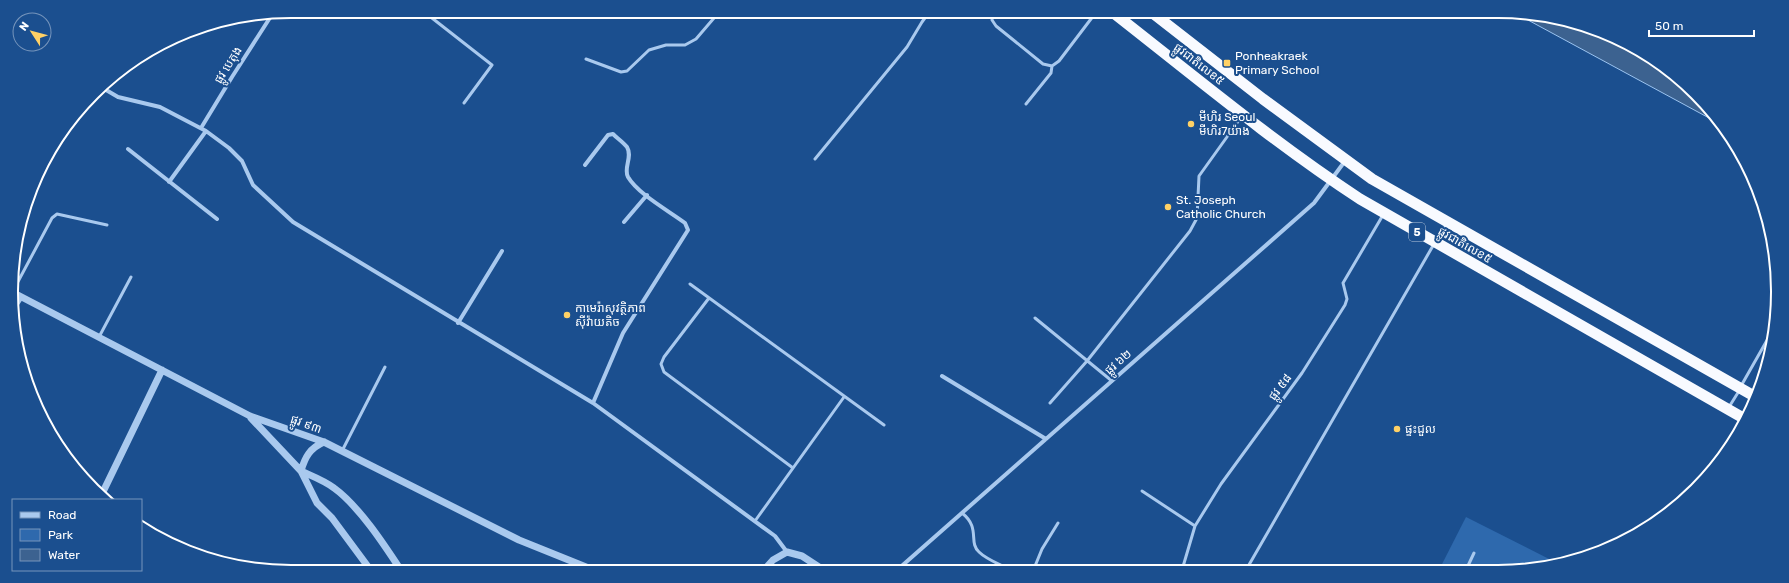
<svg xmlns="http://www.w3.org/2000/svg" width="1789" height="583" font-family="Rubik,'Noto Sans Khmer',sans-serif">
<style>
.green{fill:#2e69ad}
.water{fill:#3c6290;stroke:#9cc4f0}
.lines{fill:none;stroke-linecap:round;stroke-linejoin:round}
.service{stroke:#a9c9ee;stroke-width:3}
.minor{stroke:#a9c9ee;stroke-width:4}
.tertiary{stroke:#a9c9ee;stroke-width:7}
.trunk{stroke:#f8faff;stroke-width:11}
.poi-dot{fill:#ffd166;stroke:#1b4f8f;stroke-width:1.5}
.labels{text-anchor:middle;stroke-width:4;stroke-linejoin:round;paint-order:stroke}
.shield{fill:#1b4f8f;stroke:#bbcadd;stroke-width:1}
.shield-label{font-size:11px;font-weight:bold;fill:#fff}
.poi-label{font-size:12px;fill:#fff;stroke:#1b4f8f;text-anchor:start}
.street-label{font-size:12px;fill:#fff;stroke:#1b4f8f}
.rim{fill:none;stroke:#fff;stroke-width:2}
</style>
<rect width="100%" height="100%" fill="#1b4f8f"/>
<!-- green -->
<path class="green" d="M 1466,517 L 1557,563 L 1534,570 L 1439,570 Z"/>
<!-- water -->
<path class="water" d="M 1515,13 L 1552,16 L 1605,32 L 1654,58 L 1696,93 L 1722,125 Z"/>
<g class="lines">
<!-- service -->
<path class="service" d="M 423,11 L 492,65 L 464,103
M 993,11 L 992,20 L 996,26 L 1043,64 L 1052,66 L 1059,61 L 1097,11
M 586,59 L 621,72 L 627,71 L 649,50 L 666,45 L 685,45 L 696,39 L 720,11
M 1026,104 L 1051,73 L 1052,66
M 815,159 L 907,47 L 922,22 L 930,11
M 1437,240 L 1447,224
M 690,284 L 884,425
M 13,291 L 52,218 L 57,214 L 107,225
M 709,298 L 664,357 L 661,364 L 664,372 L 793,468
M 1035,318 L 1112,381
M 99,337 L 131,277
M 1741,386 L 1770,335 L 1774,330
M 1050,403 L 1087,361 L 1190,231 L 1197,218 L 1199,176 L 1242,116
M 1729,407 L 1739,391
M 342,451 L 385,367
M 1142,491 L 1195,526
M 962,513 C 981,528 968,542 979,552 C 987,560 1002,565 1012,571
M 755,521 L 844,397
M 1182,570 L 1195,526 L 1221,484 L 1302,373 L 1345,305 L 1347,299 L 1343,283 L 1383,215
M 1246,570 L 1434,244
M 1466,570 L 1474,553
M 1033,571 L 1042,549 L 1058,523"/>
<!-- minor -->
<path class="minor" d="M 101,87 L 118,97 L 160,107 L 206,131 L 229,148 L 242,161 L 253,185 L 293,222 L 593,403 L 775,536 L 787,552
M 201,128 L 232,77 L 273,13
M 128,149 L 217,219
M 585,165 L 608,135 L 613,134 C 617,138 623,142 627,147 C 633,157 623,168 628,177 C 638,194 669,211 685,223 L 688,230 L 623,333 L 593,403
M 169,182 L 206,131
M 624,222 L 647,195
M 12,312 L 22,297
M 458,323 L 502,251
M 942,376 L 1046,439
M 1183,570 L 1215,570
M 896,571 L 1314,203 L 1345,161"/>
<!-- tertiary -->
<path class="tertiary" d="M 12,292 L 250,416 L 324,442 L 519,540 L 596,571
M 251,418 L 301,471 L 317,503 L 332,518 L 372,572
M 301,471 C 312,476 325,481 334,488 C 359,506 385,546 402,572
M 301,471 C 305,457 310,448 324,442
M 101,496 L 162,370
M 763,571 L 773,560 L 787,552 L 802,556 L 825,571"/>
<!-- trunk -->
<path class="trunk" d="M 1111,11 C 1193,75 1273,142 1360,199 L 1745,419
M 1150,11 L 1263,99 L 1372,179 L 1754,396"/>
</g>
<!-- markers -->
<g class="poi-dot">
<rect x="1223" y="59" width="8" height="8" rx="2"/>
<circle cx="1191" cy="124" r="4"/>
<circle cx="1168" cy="207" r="4"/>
<circle cx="567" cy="315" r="4"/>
<circle cx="1397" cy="429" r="4"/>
</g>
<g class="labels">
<!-- shield labels -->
<rect class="shield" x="1409" y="223" width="16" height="18" rx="3"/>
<g class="shield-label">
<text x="1417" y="236">5</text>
</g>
<!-- poi labels -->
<g class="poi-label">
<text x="1235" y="60">Ponheakraek<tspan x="1235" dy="14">Primary School</tspan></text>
<text x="1199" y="121">មីហិរ Seoul<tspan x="1199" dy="14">មីហិរ7យ៉ាង</tspan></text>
<text x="1176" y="204">St. Joseph<tspan x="1176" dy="14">Catholic Church</tspan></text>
<text x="575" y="312">កាមេរ៉ាសុវត្ថិភាព<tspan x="575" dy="14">ស៊ីវ៉ាយតិច</tspan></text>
<text x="1405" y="433">ផ្ទះជួល</text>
</g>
<!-- street labels -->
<g class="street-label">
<text transform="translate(1199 64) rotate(38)" y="4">ផ្លូវជាតិលេខ៥</text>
<text transform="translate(228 65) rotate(-58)" y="4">ផ្លូវ បេតុង</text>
<text transform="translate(1465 245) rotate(30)" y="4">ផ្លូវជាតិលេខ៥</text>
<text transform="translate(1118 362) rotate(-41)" y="4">ផ្លូវ ៦២</text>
<text transform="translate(1280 387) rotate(-53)" y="4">ផ្លូវ ៥៨</text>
<text transform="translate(306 424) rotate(20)" y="4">ផ្លូវ ៩៣</text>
</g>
</g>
<!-- crop -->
<path d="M0 0H1789V583H0ZM291 18H1498A273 273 0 0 1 1771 291V292A273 273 0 0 1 1498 565H291A273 273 0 0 1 18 292V291A273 273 0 0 1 291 18Z" fill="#1b4f8f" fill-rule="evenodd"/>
<path class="rim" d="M291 18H1498A273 273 0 0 1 1771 291V292A273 273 0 0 1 1498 565H291A273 273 0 0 1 18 292V291A273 273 0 0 1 291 18Z"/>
<!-- legend -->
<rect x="12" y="499" width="130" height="72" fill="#1b4f8f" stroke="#7695bc"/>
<rect x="20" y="512" width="20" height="6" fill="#a9c9ee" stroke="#7695bc"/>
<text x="48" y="519" font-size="12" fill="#ffffff">Road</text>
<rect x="20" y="529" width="20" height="12" fill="#2e69ad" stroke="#7695bc"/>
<text x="48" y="539" font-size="12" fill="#ffffff">Park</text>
<rect x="20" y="549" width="20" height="12" fill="#3c6290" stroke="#7695bc"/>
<text x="48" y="559" font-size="12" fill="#ffffff">Water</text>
<!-- north arrow -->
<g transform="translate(32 32) rotate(306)"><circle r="19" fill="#1b4f8f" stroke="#7695bc"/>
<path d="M0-3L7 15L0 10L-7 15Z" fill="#ffd166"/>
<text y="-6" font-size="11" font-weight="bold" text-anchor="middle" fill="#ffffff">N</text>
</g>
<!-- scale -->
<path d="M1649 30v6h105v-6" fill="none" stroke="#ffffff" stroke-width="2"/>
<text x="1655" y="30" font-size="12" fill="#ffffff" stroke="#1b4f8f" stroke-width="3" paint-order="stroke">50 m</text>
</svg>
